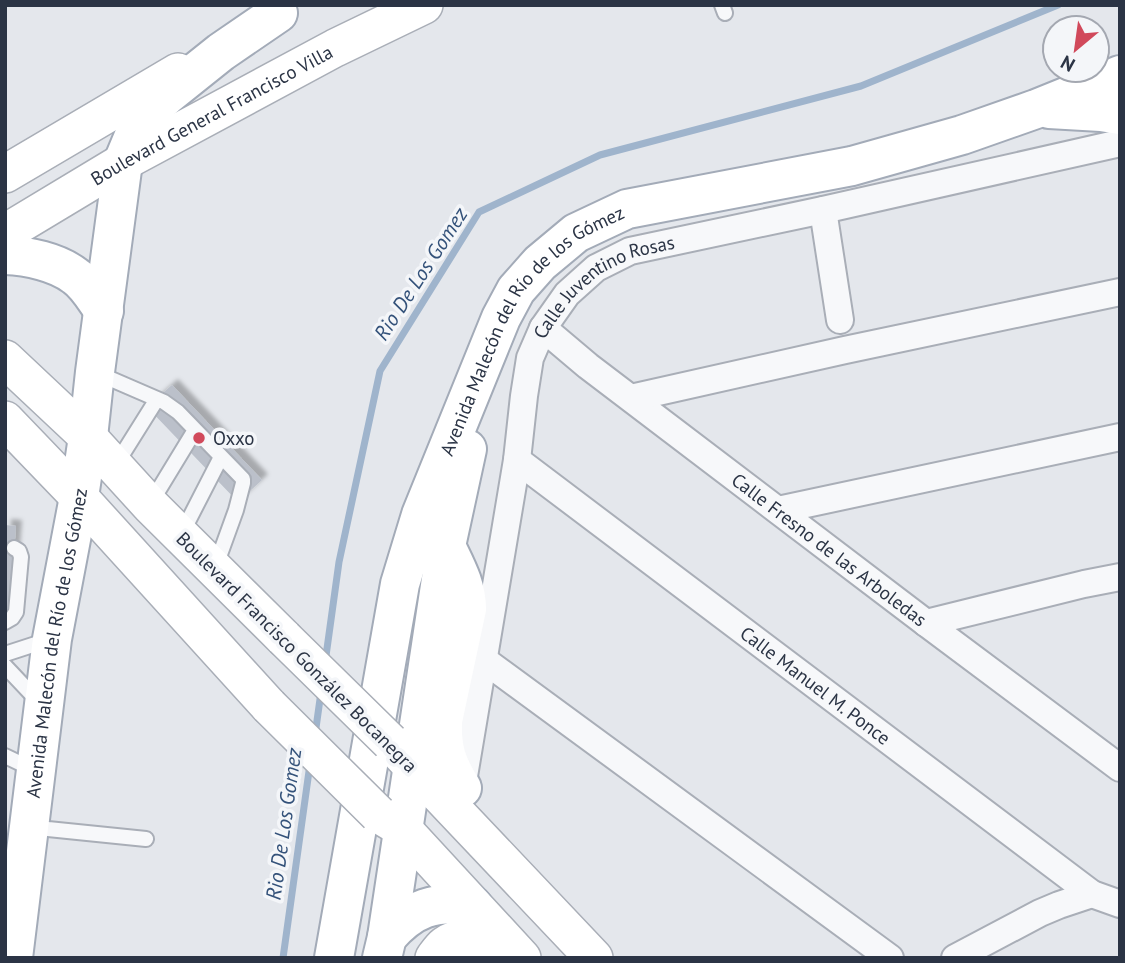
<svg xmlns="http://www.w3.org/2000/svg" width="1125" height="963" font-family="'PT Sans',sans-serif">
<style>
.lines{fill:none;stroke-linecap:round;stroke-linejoin:round}
.stream{stroke:#9fb4cc;stroke-width:7}
.building{fill:#bbc0ca;filter:url(#shadow)}
.lane-casing{stroke:#a9aeb7;stroke-width:18}
.street-casing{stroke:#a9aeb7;stroke-width:30}
.secondary-casing{stroke:#a9aeb7;stroke-width:40}
.primary-casing{stroke:#a3abb8;stroke-width:42}
.lane{stroke:#f7f8fa;stroke-width:14}
.street{stroke:#f7f8fa;stroke-width:26}
.secondary{stroke:#fff;stroke-width:37}
.primary{stroke:#fff;stroke-width:38}
.secondary-bridge-casing{stroke:#a9aeb7;stroke-width:40;stroke-linecap:butt}
.secondary-bridge{stroke:#fff;stroke-width:37}
.poi-dot{fill:#d1495b;stroke:#f4f6f9;stroke-width:2.5}
.labels{text-anchor:middle;stroke-width:7;stroke-linejoin:round;paint-order:stroke}
.street-label{font-size:19px;fill:#2b3445;stroke:#f4f6f9}
.poi-label{font-size:19px;fill:#2b3445;stroke:#f4f6f9;text-anchor:start}
.water-label{font-size:21px;font-style:italic;fill:#34527a;stroke:#f4f6f9}
</style>
<defs>
<filter id="shadow"><feDropShadow dx="6" dy="-6" stdDeviation="2" flood-color="#0004"/></filter>
</defs>
<rect width="100%" height="100%" fill="#e4e7ec"/>
<g class="lines">
<!-- stream -->
<path class="stream" d="M 325,663 L 339,562 L 380,371 L 479,212 L 600,155 L 861,86 L 1058,5
M 315,735 L 321,692
M 283,958 L 310,764"/>
</g>
<!-- building -->
<path class="building" d="M 172,385 L 262,480 L 238,502 L 147,407 Z
M 5,525 L 16,526 L 9,616 L 5,615 Z"/>
<g class="lines">
<!-- lane casing -->
<g class="lane-casing">
<path id="lane" d="M 722,5 L 725,13
M 97,373 L 164,402 L 178,412 L 243,479 L 243,483 L 236,510 L 215,568
M 115,466 L 157,399
M 150,504 L 195,430
M 181,535 L 221,457
M 5,622 L 12,618 L 16,612 L 21,557 L 19,551 L 14,548
M 5,654 L 48,640
M 5,666 L 38,701
M 5,756 L 32,769
M 32,826 L 48,829 L 146,839"/>
</g>
<!-- street casing -->
<g class="street-casing">
<g id="street">
<path d="M 823,210 L 840,320"/>
<path id="s1" d="M 543,328 L 588,366 L 926,623 L 1120,768"/>
<path d="M 631,398 L 845,350 L 1120,292"/>
<path id="s2" d="M 517,460 L 1092,894 L 1120,904"/>
<path d="M 778,510 L 1120,437"/>
<path d="M 926,623 L 1084,584 L 1120,577"/>
<path d="M 484,660 L 890,958"/>
<path id="s3" d="M 463,793 L 462,788 L 517,460 L 524,396 L 530,358 L 543,328 L 567,294 L 596,268 L 630,251 L 823,210 L 1120,143"/>
<path d="M 955,958 L 1040,913 L 1059,905 L 1092,894"/>
</g>
</g>
<!-- secondary casing -->
<g class="secondary-casing">
<g id="secondary">
<path d="M 5,174 L 178,72"/>
<path id="s4" d="M 5,233 L 123,162 L 335,48 L 424,5"/>
<path d="M 5,359 L 88,437 L 150,505 L 284,638"/>
<path d="M 5,420 L 79,497 L 269,706"/>
<path d="M 395,748 L 594,958"/>
<path d="M 383,817 L 403,829 L 522,958"/>
<path d="M 434,958 C 437,954 441,948 445,945 C 466,930 489,947 507,958"/>
</g>
</g>
<!-- primary casing -->
<g class="primary-casing">
<g id="primary">
<path d="M 1049,109 L 1101,112 L 1120,115"/>
<path d="M 5,255 C 28,256 57,262 75,276 C 87,284 95,299 104,311"/>
<path d="M 446,546 C 456,567 467,586 467,609 L 443,721 C 442,749 447,764 462,788"/>
<path d="M 387,937 C 412,908 435,900 473,906"/>
<path id="s5" d="M 13,958 L 52,639 L 79,497 L 88,437 L 95,372 L 123,162 L 138,126 L 148,112 L 166,96 L 221,52 L 278,13"/>
<path id="s6" d="M 334,958 L 400,584 L 421,515 L 501,318 L 516,290 L 540,263 L 576,233 L 627,209 L 852,166 L 962,135 L 1036,109 L 1120,75"/>
<path d="M 382,958 L 387,937 L 446,546 L 467,449"/>
</g>
</g>
<!-- lane -->
<use href="#lane" class="lane"/>
<!-- street -->
<use href="#street" class="street"/>
<!-- secondary -->
<use href="#secondary" class="secondary"/>
<!-- primary -->
<use href="#primary" class="primary"/>
<!-- secondary-bridge casing -->
<g class="secondary-bridge-casing">
<path id="secondary-bridge" d="M 284,638 L 390,742
M 269,706 L 378,814"/>
</g>
<!-- secondary-bridge -->
<use href="#secondary-bridge" class="secondary-bridge"/>
</g>
<!-- markers -->
<circle class="poi-dot" cx="199" cy="438" r="7"/>
<g class="labels">
<!-- street labels -->
<g class="street-label">
<text dy="7" stroke="none"><textPath href="#s4" startOffset="238">Boulevard General Francisco Villa</textPath></text>
<text dy="7" stroke="none"><textPath href="#s3" startOffset="550">Calle Juventino Rosas</textPath></text>
<text dy="7" stroke="none"><textPath href="#s6" startOffset="674">Avenida Malecón del Río de los Gómez</textPath></text>
<text dy="7" stroke="none"><textPath href="#s1" startOffset="362">Calle Fresno de las Arboledas</textPath></text>
<text dy="7" stroke="none"><textPath href="#s5" startOffset="318">Avenida Malecón del Río de los Gómez</textPath></text>
<text transform="translate(297 652) rotate(45)" y="7">Boulevard Francisco González Bocanegra</text>
<text dy="7" stroke="none"><textPath href="#s2" startOffset="374">Calle Manuel M. Ponce</textPath></text>
</g>
<!-- poi labels -->
<g class="poi-label">
<text x="213" y="445">Oxxo</text>
</g>
<!-- water labels -->
<g class="water-label">
<text transform="translate(421 274) rotate(-57)" y="7">Rio De Los Gomez</text>
<text transform="translate(284 824) rotate(-82)" y="7">Rio De Los Gomez</text>
</g>
</g>
<!-- border -->
<rect width="1125" height="963" fill="none" stroke="#2b3445" stroke-width="14"/>
<!-- north arrow -->
<g transform="translate(1076 49) rotate(209)"><circle r="33" fill="#f4f6f9" stroke="#a4a8b1" stroke-width="2"/>
<path d="M0-5L12 26L0 18L-12 26Z" fill="#d1495b"/>
<text y="-10" font-size="19" font-weight="bold" text-anchor="middle" fill="#2b3445">N</text>
</g>
</svg>
